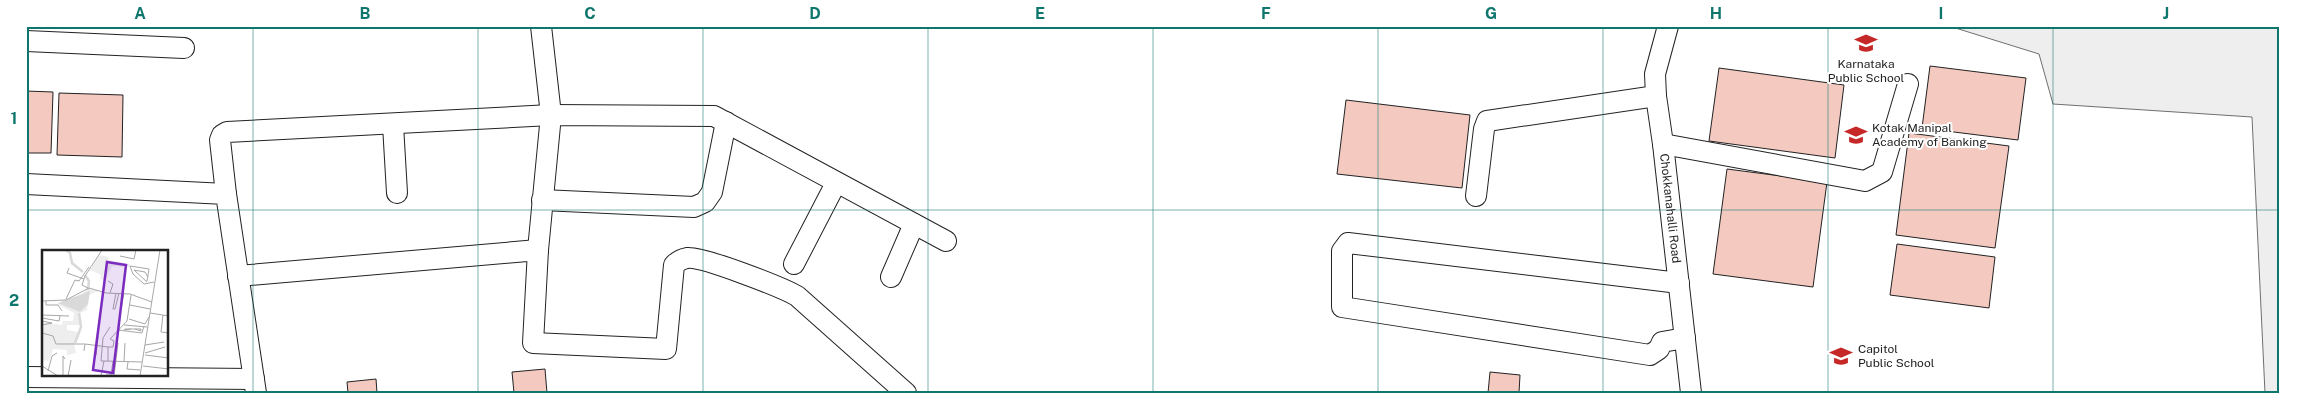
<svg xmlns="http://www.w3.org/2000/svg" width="2306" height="419" font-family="'Public Sans',sans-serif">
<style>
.green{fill:#eee;stroke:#6f6f6f}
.building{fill:#f3c9c0;stroke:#222}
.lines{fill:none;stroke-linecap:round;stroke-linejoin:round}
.minor-casing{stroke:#222;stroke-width:22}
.minor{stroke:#fff;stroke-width:20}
.grid{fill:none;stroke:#0f766e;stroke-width:1;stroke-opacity:0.55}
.labels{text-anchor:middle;stroke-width:4;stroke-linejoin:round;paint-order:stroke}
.poi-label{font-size:12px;fill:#222;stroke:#fff;text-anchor:start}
.street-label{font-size:12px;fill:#222;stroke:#fff}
.inset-river{fill:none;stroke:#d9d9d9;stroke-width:2.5}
.inset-road{fill:none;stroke:#a7a7a7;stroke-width:1}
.view{fill:#7b2cbf;fill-opacity:0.15;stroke:#7b2cbf;stroke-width:2.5}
.inset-edge{fill:none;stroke:#222;stroke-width:2.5}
.neatline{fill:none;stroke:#0f766e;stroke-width:2}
.grid-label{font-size:16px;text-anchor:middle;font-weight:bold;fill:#0f766e}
</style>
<rect width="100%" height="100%" fill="#fff"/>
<!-- green -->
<path class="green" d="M 1949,26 L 2280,26 L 2280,393 L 2265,393 L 2252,117 L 2053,104 L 2039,54 Z"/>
<!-- building -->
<path class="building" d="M 1930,66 L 2026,78 L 2018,140 L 1922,128 Z
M 1719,68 L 1844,85 L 1835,158 L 1709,141 Z
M 26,91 L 53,92 L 51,153 L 26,153 Z
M 59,93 L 123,95 L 122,157 L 57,155 Z
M 1346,100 L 1470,115 L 1462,188 L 1337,174 Z
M 1909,133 L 2009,146 L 1995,248 L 1896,235 Z
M 1727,169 L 1827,182 L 1813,287 L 1713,274 Z
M 1897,244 L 1995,257 L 1989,308 L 1890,295 Z
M 545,369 L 547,393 L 514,393 L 512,372 Z
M 1490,372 L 1520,375 L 1519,393 L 1488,393 Z
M 376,379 L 377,393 L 348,393 L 347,382 Z"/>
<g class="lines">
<!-- minor casing -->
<g class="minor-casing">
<g id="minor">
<path id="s1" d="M 1668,26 L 1655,74 L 1656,96 L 1663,144 L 1691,393"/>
<path d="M 26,41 L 184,48"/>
<path d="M 393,125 L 397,193"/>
<path d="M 1663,144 L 1865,181 L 1882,172 L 1908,84"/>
<path d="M 26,184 L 226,194 L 256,393"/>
<path d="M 226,194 L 220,140 L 222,135 L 227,132 L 551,115 L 714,116 L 946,241"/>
<path d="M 1476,196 L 1484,129 L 1487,121 L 1656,96"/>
<path d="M 542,200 L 694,207 L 705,202 L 712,192 L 726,122"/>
<path d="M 538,250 L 551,115 L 541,26"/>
<path d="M 794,264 L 836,183"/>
<path d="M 238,276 L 538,250 L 533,343 L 666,349 L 674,265 C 678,261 681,259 687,258 C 702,256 781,287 797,296 L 906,393"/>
<path d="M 891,277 L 914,224"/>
<path d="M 1679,283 L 1348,243 L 1342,251 L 1342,307 L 1650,355 L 1659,349 L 1662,342 L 1685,338"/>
<path d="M 26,377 L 254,379"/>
</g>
</g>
<!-- minor -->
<use href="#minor" class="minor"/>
</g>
<!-- grid -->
<path class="grid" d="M 253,26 L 253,393M 478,26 L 478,393M 703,26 L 703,393M 928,26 L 928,393M 1153,26 L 1153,393M 1378,26 L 1378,393M 1603,26 L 1603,393M 1828,26 L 1828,393M 2053,26 L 2053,393M 26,210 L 2280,210"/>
<!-- icons -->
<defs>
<g id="school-bare" transform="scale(1.725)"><path d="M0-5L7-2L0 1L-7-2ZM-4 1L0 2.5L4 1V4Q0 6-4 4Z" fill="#c62828" stroke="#fff" stroke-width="2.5" paint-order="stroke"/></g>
<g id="university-bare" transform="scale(1.725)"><path d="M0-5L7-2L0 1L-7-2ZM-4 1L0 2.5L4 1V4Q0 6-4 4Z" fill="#c62828" stroke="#fff" stroke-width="2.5" paint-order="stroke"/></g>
</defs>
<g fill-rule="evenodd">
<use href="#school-bare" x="1866" y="43"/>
<use href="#university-bare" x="1856" y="135"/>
<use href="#school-bare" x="1841" y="356"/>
</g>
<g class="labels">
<!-- poi labels -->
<g class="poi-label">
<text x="1866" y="68" text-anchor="middle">Karnataka<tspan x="1866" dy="14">Public School</tspan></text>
<text x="1872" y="132">Kotak Manipal<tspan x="1872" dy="14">Academy of Banking</tspan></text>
<text x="1858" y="353">Capitol<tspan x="1858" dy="14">Public School</tspan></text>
</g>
<!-- street labels -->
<g class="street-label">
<text dy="4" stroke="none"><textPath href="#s1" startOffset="185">Chokkanahalli Road</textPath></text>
</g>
</g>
<!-- overview -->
<g transform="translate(42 250)">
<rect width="126" height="126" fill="#fff"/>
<path d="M 57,5 L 67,7 L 66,10 L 88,14 L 87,17 L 70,16 L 63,31 L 58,29 L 59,25 L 48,20 ZM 46,39 L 56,41 L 47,45 L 45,60 L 36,64 L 39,75 L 25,75 L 25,80 L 36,82 L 32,94 L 34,103 L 25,105 L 25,100 L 11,99 L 7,111 L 0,110 L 0,72 L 20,75 L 21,71 L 31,71 L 32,63 L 15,54 L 39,45 Z" fill="#eee"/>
<path d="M 48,41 L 46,54 L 38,62 L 16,53 Z" fill="#d9d9d9"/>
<path class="inset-river" d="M 24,0 L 28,3 L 30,13 L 41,22M 43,25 L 47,31 L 46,40M 33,93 L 39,77 L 37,63"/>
<path class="inset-road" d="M 78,6 L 92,9 L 94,0M 27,18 L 25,23 L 42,29M 66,31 L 71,34 L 68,43M 105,31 L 107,19 L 88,16 L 91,24 L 102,34 L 112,32M 105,32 L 92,20 L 103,22 L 106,27M 46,38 L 40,35 L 43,26 L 60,0M 74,43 L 71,59 L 73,59 L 77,43M 24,49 L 33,30 L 37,31 L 47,17M 0,51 L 24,50 L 47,38 L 64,43 L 88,44 L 110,52M 4,51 L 4,55 L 16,55 L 20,61M 88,55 L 108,59M 79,59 L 82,43M 108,63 L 127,66M 0,65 L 27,66M 121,65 L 119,82 L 127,83M 0,68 L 17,71 L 18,66M 87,69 L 103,74 L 107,67M 0,71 L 10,73 L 0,75M 82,75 L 105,77M 89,79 L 82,80 L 83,79 L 99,79 L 99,81 L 93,79M 76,80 L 100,83 L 102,76M 0,83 L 11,86 L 14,94 L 43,94M 103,95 L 122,92M 42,101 L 43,94 L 66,97M 103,103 L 123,97M 54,105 L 56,86M 103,105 L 127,108M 62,111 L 59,111 L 61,88 L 68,77M 66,111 L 66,97 L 71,97 L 72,91 L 68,89 L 85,71 L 89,45M 82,111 L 83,93M 86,112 L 85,119 L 98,120M 0,116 L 16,126M 101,116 L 127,119M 6,121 L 10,106 L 15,103M 64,125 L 69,125 L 71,111M 21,126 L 21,106 L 23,109M 26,126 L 29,110M 59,126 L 62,111 L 100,112M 72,126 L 76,93M 98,126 L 118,0"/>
<path class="view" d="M 65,12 L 84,15 L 71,123 L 51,120 Z"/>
<rect width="126" height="126" class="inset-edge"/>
</g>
<!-- border -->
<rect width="2306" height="419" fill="none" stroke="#ffffff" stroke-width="55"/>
<rect x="28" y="28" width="2250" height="364" class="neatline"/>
<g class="grid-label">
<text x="140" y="19">A</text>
<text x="365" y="19">B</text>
<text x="590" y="19">C</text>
<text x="815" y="19">D</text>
<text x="1040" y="19">E</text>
<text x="1266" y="19">F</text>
<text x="1491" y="19">G</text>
<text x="1716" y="19">H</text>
<text x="1941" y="19">I</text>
<text x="2166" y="19">J</text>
<text x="14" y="124">1</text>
<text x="14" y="306">2</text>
</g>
</svg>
